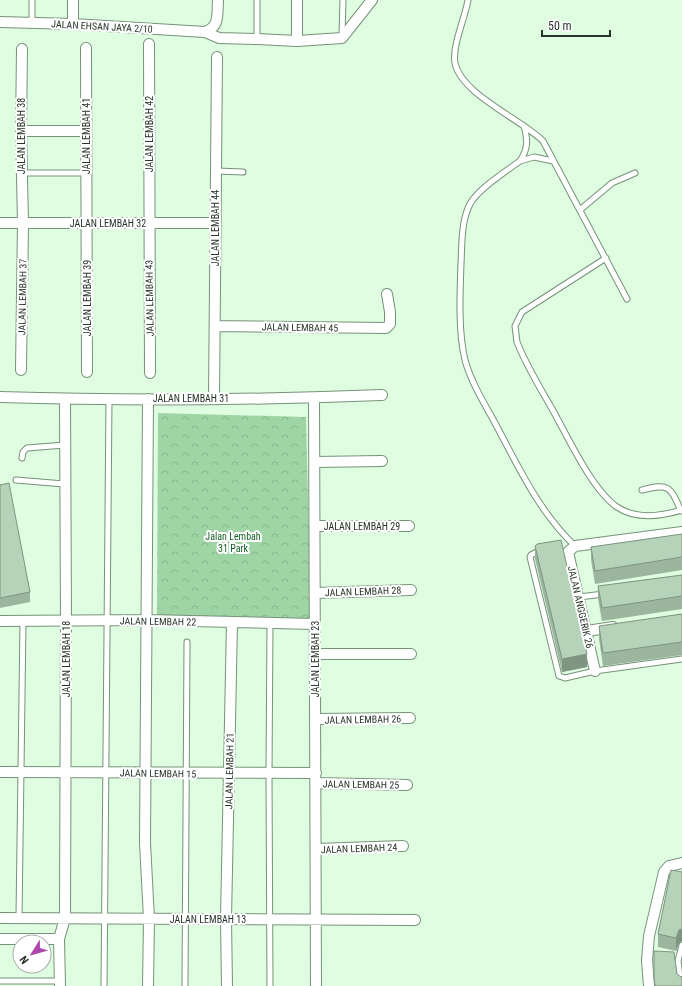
<svg xmlns="http://www.w3.org/2000/svg" width="682" height="986" font-family="'Roboto Condensed',sans-serif">
<style>
.forest{fill:url(#forest-crowns)}
.lines{fill:none;stroke-linecap:round;stroke-linejoin:round}
.lane-casing{stroke:#769279;stroke-width:7}
.street-casing{stroke:#769279;stroke-width:12}
.lane{stroke:#fff;stroke-width:5}
.street{stroke:#fff;stroke-width:10}
.wall{fill:#9cb59e}
.shaded-wall{fill:#7f9481}
.building{fill:#b5d3b8;stroke:#7f9481}
.labels{text-anchor:middle;stroke-width:4;stroke-linejoin:round;paint-order:stroke}
.street-label{font-size:10px;fill:#283429;stroke:#fff}
.park-label{font-size:10px;fill:#135e26;stroke:#fff}
</style>
<defs>
<pattern id="forest-crowns" width="20" height="18" patternUnits="userSpaceOnUse"><rect width="20" height="18" fill="#9fd5a4"/><path d="M2 6a3 3 0 1 1 6 0M12 15a3 3 0 1 1 6 0" fill="none" stroke="#89b78d"/></pattern>
</defs>
<rect width="100%" height="100%" fill="#dffde1"/>
<!-- forest -->
<path class="forest" d="M 158,413 L 306,417 L 311,620 L 157,616 Z"/>
<g class="lines">
<!-- lane casing -->
<g class="lane-casing">
<path id="lane" d="M 468,0 C 465,18 452,46 455,63 C 461,94 521,119 543,141 L 627,299
M 32,24 L 32,0
M 342,35 L 343,0
M 257,39 L 257,0
M 524,126 C 528,140 528,149 520,161 C 505,172 478,189 470,204 C 461,221 462,245 461,264 C 460,293 458,331 465,360 C 471,382 484,403 495,423 C 518,466 539,512 575,546
M 520,161 L 534,157 L 553,161
M 216,171 L 243,172
M 21,173 L 86,173
M 581,209 L 612,183 L 635,173
M 606,258 L 522,312 L 515,326 L 517,342 C 526,365 539,386 551,407 C 567,435 591,489 617,507 C 636,520 662,516 682,510
M 22,458 L 23,452 L 27,448 L 65,445
M 16,480 L 64,484
M 642,490 C 669,483 670,486 681,511
M 539,551 L 531,555 L 530,557 L 559,676 L 565,678 L 595,671 L 682,659
M 579,597 L 604,594
M 19,918 L 23,621
M 0,981 L 60,981
M 104,986 L 109,399
M 185,986 L 187,642
M 270,986 L 269,774 L 270,624
M 681,986 L 678,961 L 682,945"/>
</g>
<!-- street casing -->
<g class="street-casing">
<path id="street" d="M 0,22 L 73,24 L 205,32 L 219,38 L 257,39 L 297,41 L 342,38 L 372,0
M 73,24 L 73,0
M 205,32 C 220,27 217,14 218,0
M 297,41 L 297,0
M 149,44 L 150,373
M 86,48 L 87,372
M 21,131 L 86,131
M 0,223 L 215,223
M 216,326 L 386,328 L 390,324 L 390,312 L 387,294
M 21,370 L 23,223 L 21,131 L 22,49
M 0,397 C 127,401 255,400 382,395
M 314,398 L 316,986
M 214,399 L 217,57
M 315,462 L 382,461
M 315,526 L 409,526
M 315,593 L 411,590
M 0,621 L 147,620 L 315,624
M 587,631 L 613,627
M 315,654 L 411,654
M 595,671 L 568,552 L 575,546 L 682,532
M 316,719 L 410,718
M 0,772 L 316,773
M 316,783 L 407,785
M 316,849 L 403,846
M 0,918 L 415,920
M 0,939 L 59,939
M 60,986 L 59,939 L 65,918 L 66,621 L 65,399
M 148,986 L 149,919 L 145,843 L 148,399
M 227,986 L 226,919 L 232,623
M 649,986 L 647,960 L 649,936 L 664,872 L 669,866 L 682,863"/>
</g>
<!-- lane -->
<use href="#lane" class="lane"/>
<!-- street -->
<use href="#street" class="street"/>
</g>
<!-- wall -->
<path class="wall" d="M 0,485 L 30,592 L 30,602 L 0,608 Z
M 682,534 L 682,570 L 595,584 L 591,560 L 591,547 Z
M 535,546 L 587,667 L 562,672 L 535,559 Z
M 682,575 L 682,609 L 602,621 L 598,599 L 598,586 Z
M 682,614 L 682,655 L 603,666 L 599,639 L 599,626 Z
M 682,872 L 682,941 L 679,943 L 676,951 L 658,947 L 658,934 Z"/>
<!-- shaded-wall -->
<path class="shaded-wall" d="M 587,654 L 587,667 L 562,672 L 562,659 Z
M 682,929 L 682,941 L 679,943 L 676,951 L 676,938 L 679,930 Z"/>
<!-- building -->
<path class="building" d="M 9,483 L 30,592 L 0,598 L 0,485 Z
M 682,534 L 682,557 L 595,571 L 591,547 Z
M 561,540 L 587,654 L 562,659 L 535,546 L 537,544 Z
M 682,575 L 682,596 L 602,608 L 598,586 Z
M 682,614 L 682,642 L 603,653 L 599,626 Z
M 671,870 L 682,872 L 682,929 L 679,930 L 676,938 L 658,934 Z
M 654,951 L 674,952 L 677,974 L 681,977 L 682,976 L 682,986 L 655,986 L 654,977 Z"/>
<g class="labels">
<!-- street labels -->
<g class="street-label">
<text transform="translate(102 26) rotate(3)" y="4">JALAN EHSAN JAYA 2/10</text>
<text transform="translate(149 134) rotate(-90)" y="4">JALAN LEMBAH 42</text>
<text transform="translate(21 136) rotate(-90)" y="4">JALAN LEMBAH 38</text>
<text transform="translate(86 136) rotate(-90)" y="4">JALAN LEMBAH 41</text>
<text x="108" y="227">JALAN LEMBAH 32</text>
<text transform="translate(215 228) rotate(-90)" y="4">JALAN LEMBAH 44</text>
<text transform="translate(22 297) rotate(-89)" y="4">JALAN LEMBAH 37</text>
<text transform="translate(87 298) rotate(-90)" y="4">JALAN LEMBAH 39</text>
<text transform="translate(149 298) rotate(-91)" y="4">JALAN LEMBAH 43</text>
<text transform="translate(300 327) rotate(1)" y="4">JALAN LEMBAH 45</text>
<text x="191" y="402">JALAN LEMBAH 31</text>
<text x="362" y="530">JALAN LEMBAH 29</text>
<text transform="translate(363 591) rotate(-2)" y="4">JALAN LEMBAH 28</text>
<text transform="translate(581 607) rotate(77)" y="4">JALAN ANGGERIK 26</text>
<text transform="translate(158 621) rotate(1)" y="4">JALAN LEMBAH 22</text>
<text transform="translate(66 659) rotate(-90)" y="4">JALAN LEMBAH 18</text>
<text transform="translate(315 659) rotate(-90)" y="4">JALAN LEMBAH 23</text>
<text transform="translate(363 719) rotate(-1)" y="4">JALAN LEMBAH 26</text>
<text transform="translate(229 771) rotate(-89)" y="4">JALAN LEMBAH 21</text>
<text transform="translate(158 773) rotate(1)" y="4">JALAN LEMBAH 15</text>
<text transform="translate(361 784) rotate(1)" y="4">JALAN LEMBAH 25</text>
<text transform="translate(359 848) rotate(-2)" y="4">JALAN LEMBAH 24</text>
<text x="208" y="923">JALAN LEMBAH 13</text>
</g>
<!-- park labels -->
<g class="park-label">
<text x="233" y="540">Jalan Lembah<tspan x="233" dy="12">31 Park</tspan></text>
</g>
</g>
<!-- north arrow -->
<g transform="translate(32 954) rotate(233)"><circle r="19" fill="#ffffff" stroke="#a9aea9"/>
<path d="M0-3L7 15L0 10L-7 15Z" fill="#ac48ad"/>
<text y="-6" font-size="11" font-weight="bold" text-anchor="middle" fill="#283429">N</text>
</g>
<!-- scale -->
<path d="M542 30v6h68v-6" fill="none" stroke="#283429" stroke-width="2"/>
<text x="548" y="30" font-size="12" fill="#283429" stroke="#ffffff" stroke-width="3" paint-order="stroke">50 m</text>
</svg>
